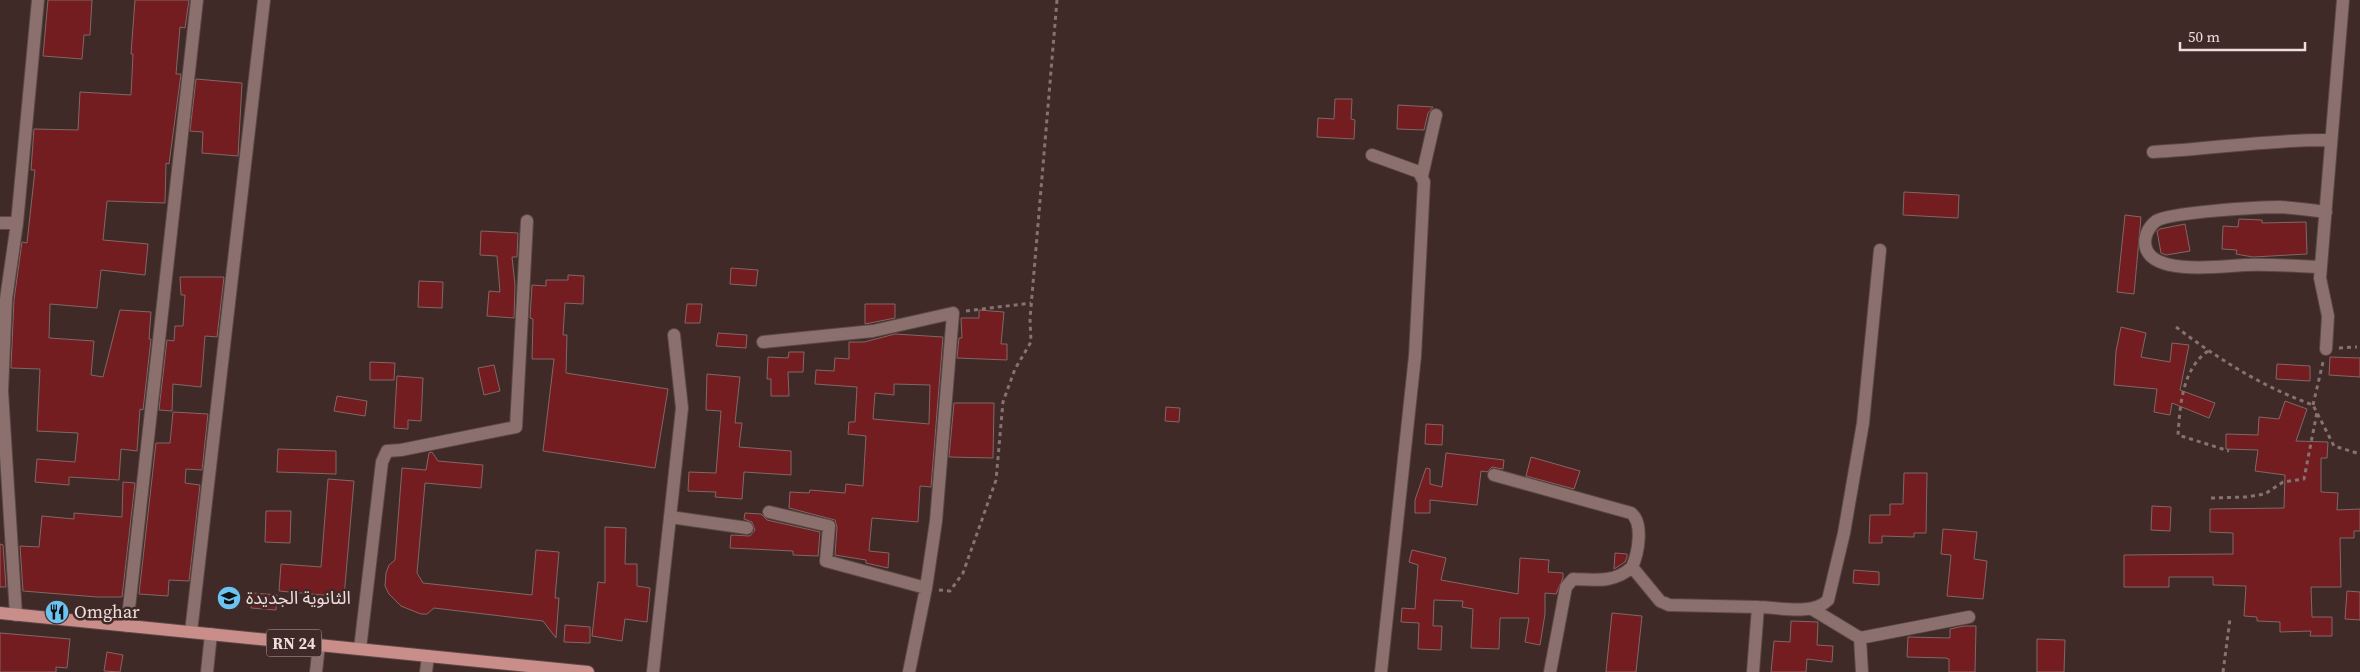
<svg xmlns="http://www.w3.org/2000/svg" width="2360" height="672" font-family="'Source Serif 4','Noto Sans Arabic',serif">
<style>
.building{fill:#731d20;stroke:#816765;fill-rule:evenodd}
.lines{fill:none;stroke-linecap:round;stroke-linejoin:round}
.minor-casing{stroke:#5a4746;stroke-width:14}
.major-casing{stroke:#5a4746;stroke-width:14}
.path{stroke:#857271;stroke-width:3;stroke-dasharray:4 4;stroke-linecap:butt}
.minor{stroke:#8b706e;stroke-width:12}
.major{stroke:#c98d8a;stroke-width:12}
.labels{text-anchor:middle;stroke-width:5;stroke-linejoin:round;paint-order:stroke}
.shield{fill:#402a28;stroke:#b9a8a7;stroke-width:1}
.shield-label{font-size:16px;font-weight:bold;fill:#eddedd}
.poi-label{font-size:18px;fill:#eddedd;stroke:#402a28;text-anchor:start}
</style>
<rect width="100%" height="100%" fill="#402a28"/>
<!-- building -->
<path class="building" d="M 48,0 L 92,0 L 90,35 L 84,35 L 82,59 L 43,56 Z
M 135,0 L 189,0 L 185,28 L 180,27 L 176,74 L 181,74 L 169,164 L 166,163 L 165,203 L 107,201 L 103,240 L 148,244 L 145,275 L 101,270 L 97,308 L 50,304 L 49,338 L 94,341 L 91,375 L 103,377 L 120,310 L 151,312 L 149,339 L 151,339 L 143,410 L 140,409 L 137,451 L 121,449 L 119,480 L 69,477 L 69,485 L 35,482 L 37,459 L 75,462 L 78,433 L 37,431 L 40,369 L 11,368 L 14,300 L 22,242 L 27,243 L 35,170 L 31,170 L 34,129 L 78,130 L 80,92 L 131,95 L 133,54 L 131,54 Z
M 196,79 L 242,83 L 238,156 L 202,153 L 203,132 L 190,131 Z
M 1335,99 L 1352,99 L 1351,119 L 1355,120 L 1354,139 L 1317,137 L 1318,118 L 1334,119 Z
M 1398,105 L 1433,107 L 1428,113 L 1424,130 L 1397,129 Z
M 1904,192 L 1959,195 L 1958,218 L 1903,215 Z
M 2125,215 L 2141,217 L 2134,294 L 2117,292 Z
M 2239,219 L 2262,220 L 2262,223 L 2306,222 L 2307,254 L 2253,257 L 2236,254 L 2237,250 L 2222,249 L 2223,226 L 2238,227 Z
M 2185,224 L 2190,251 L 2166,255 L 2161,253 L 2157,231 L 2160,229 Z
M 481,231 L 518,233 L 517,257 L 512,257 L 515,285 L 514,318 L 487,316 L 489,291 L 500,292 L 497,256 L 480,255 Z
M 731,268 L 758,270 L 756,286 L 730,284 Z
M 568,275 L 584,276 L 583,304 L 565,303 L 563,335 L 567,335 L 566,373 L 668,389 L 655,468 L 543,451 L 554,359 L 532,359 L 533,319 L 530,318 L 532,285 L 546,286 L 546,280 L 568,280 Z
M 180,277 L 224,277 L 217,337 L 205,336 L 201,387 L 173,384 L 172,411 L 159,410 L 167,340 L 174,341 L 175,326 L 183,326 L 185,295 L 181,295 Z
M 419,281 L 443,282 L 442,308 L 418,307 Z
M 687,304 L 702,304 L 700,323 L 685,323 Z
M 865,304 L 895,304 L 895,318 L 865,324 Z
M 979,310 L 1004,312 L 1001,344 L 1007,344 L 1007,360 L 957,358 L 959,338 L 962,338 L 961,318 L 979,318 Z
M 2121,327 L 2146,333 L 2141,357 L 2170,362 L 2172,343 L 2189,345 L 2180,390 L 2215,403 L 2209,418 L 2172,403 L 2170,415 L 2154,412 L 2157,389 L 2114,385 L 2116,351 Z
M 718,333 L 747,335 L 746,348 L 716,346 Z
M 895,334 L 943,337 L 931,487 L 920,486 L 918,522 L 872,518 L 869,551 L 889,553 L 888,568 L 866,563 L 866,560 L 835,555 L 837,527 L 835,520 L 789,508 L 790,492 L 809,493 L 810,490 L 845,493 L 846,484 L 863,486 L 866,436 L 848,434 L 849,422 L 855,422 L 857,387 L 815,384 L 816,370 L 834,371 L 835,358 L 849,359 L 849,342 L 864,342 ZM 894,384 L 930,385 L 929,424 L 873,419 L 875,393 L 894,395 Z
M 789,352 L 804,352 L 803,372 L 788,372 L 789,396 L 771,396 L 771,379 L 767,379 L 768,357 L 788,358 Z
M 2330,357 L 2360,358 L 2360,377 L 2329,375 Z
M 370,362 L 395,363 L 394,380 L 370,380 Z
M 2277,364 L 2310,366 L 2310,381 L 2276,379 Z
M 494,365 L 500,391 L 484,395 L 478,368 Z
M 707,374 L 740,377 L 735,423 L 742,423 L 739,447 L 791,451 L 791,475 L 744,472 L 742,499 L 715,497 L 716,492 L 688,491 L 689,472 L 716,473 L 721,411 L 706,410 Z
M 397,376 L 423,378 L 421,421 L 408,420 L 408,429 L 394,428 Z
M 337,396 L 367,401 L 365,416 L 334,411 Z
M 2285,401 L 2307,409 L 2296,441 L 2328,442 L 2327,458 L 2321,458 L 2321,492 L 2338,493 L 2337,510 L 2360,509 L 2360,531 L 2354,531 L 2354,538 L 2340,538 L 2341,587 L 2311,587 L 2312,617 L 2332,617 L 2332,636 L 2310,636 L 2311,631 L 2280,632 L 2280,622 L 2257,621 L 2257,617 L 2244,616 L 2246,586 L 2213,585 L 2213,577 L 2169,577 L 2169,587 L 2124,587 L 2124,555 L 2233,554 L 2233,533 L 2210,532 L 2210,509 L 2284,508 L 2285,475 L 2255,471 L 2258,450 L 2226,449 L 2226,434 L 2258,435 L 2259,417 L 2279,419 Z
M 954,403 L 994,403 L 993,458 L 949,457 Z
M 1166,407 L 1180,408 L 1179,422 L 1165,421 Z
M 173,412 L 208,414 L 202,470 L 186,469 L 185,483 L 200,485 L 189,581 L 169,580 L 168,596 L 139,594 L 156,443 L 170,443 Z
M 1426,424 L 1443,425 L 1442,445 L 1425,444 Z
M 278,449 L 336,451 L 336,474 L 277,472 Z
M 432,452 L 438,461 L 483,465 L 481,488 L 425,483 L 417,573 L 423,583 L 532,595 L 536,550 L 559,552 L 555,598 L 559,598 L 556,638 L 543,621 L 434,608 L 427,614 L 421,614 L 401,606 L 389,594 L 385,586 L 386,573 L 389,565 L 395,560 L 402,468 L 426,470 L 429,453 Z
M 1446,453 L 1504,460 L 1503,469 L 1492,467 L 1487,472 L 1481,471 L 1477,505 L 1430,500 L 1430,513 L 1415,513 L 1415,500 L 1426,468 L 1430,469 L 1430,484 L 1442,487 Z
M 1531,457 L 1580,471 L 1574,489 L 1526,476 Z
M 1904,473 L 1927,473 L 1926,533 L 1914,533 L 1914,537 L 1882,536 L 1882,543 L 1869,543 L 1870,515 L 1890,515 L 1890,504 L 1903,504 Z
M 328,479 L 354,481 L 344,597 L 279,591 L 281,564 L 321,567 Z
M 123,482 L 135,483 L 122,597 L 97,597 L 23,591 L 20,546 L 39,547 L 42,516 L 74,519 L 74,513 L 122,517 Z
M 2152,506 L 2171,507 L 2170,531 L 2151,530 Z
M 266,511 L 291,511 L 290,543 L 265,542 Z
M 745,513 L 761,514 L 767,520 L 820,532 L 818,556 L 793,555 L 793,551 L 730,548 L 731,535 L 750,536 L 755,530 L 752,522 L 744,519 Z
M 605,527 L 626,528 L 625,564 L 637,564 L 637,586 L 650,588 L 647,622 L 625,619 L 622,641 L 592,636 L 598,582 L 605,583 Z
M 1943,529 L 1977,532 L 1974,559 L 1987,561 L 1983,599 L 1947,596 L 1951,555 L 1941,554 Z
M 0,544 L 3,545 L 6,587 L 0,587 Z
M 1412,550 L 1446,558 L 1441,580 L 1518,594 L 1520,558 L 1549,560 L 1548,572 L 1563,573 L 1563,578 L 1556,594 L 1545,593 L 1545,614 L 1540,645 L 1525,642 L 1529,618 L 1500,618 L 1499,649 L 1471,648 L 1473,609 L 1462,607 L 1463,601 L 1434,600 L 1433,626 L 1442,626 L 1441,650 L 1418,649 L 1419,623 L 1401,622 L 1402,608 L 1415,609 L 1418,565 L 1409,562 Z
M 1615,553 L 1627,554 L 1627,557 L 1625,562 L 1614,569 Z
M 1854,570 L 1879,572 L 1879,585 L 1853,583 Z
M 2347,591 L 2360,592 L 2360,620 L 2345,619 Z
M 253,593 L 277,595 L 276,610 L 251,608 Z
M 1612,613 L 1642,616 L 1636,672 L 1606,672 Z
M 1791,621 L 1818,622 L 1817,645 L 1833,646 L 1832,662 L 1807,659 L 1806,672 L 1771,672 L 1774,641 L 1790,642 Z
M 565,625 L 590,627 L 590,643 L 564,642 Z
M 1964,626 L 1976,626 L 1975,672 L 1949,672 L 1949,659 L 1946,658 L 1907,657 L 1908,637 L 1950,638 L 1950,629 Z
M 0,633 L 70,639 L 67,668 L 56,667 L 56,672 L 0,672 Z
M 2037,639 L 2065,640 L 2064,672 L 2037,672 Z
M 107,652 L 123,655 L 120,672 L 104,671 Z"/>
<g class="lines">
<!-- minor casing -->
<g class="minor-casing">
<path id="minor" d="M 2153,152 C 2213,149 2272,139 2331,140
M 1372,155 L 1419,172 L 1424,182 L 1415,356 L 1381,672
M 1422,176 L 1436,115
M 0,223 L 17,223
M 2321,267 C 2296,266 2271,264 2245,265 C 2224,266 2154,276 2146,248 C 2143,238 2148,227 2156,221 C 2170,212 2261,207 2280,207 C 2295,208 2311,210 2326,212
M 763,342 L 873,331 L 953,313 L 936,521 L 926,588 L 909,672
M 2326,349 L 2328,316 L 2320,278 L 2343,0
M 1494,475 L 1631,513 C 1644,523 1638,554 1632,567 C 1615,583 1595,580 1573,579 L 1566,587 L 1550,672
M 769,512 L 829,526 L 826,561 L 926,588
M 670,517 L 747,528
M 1632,567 L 1660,601 L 1669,605 L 1758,607
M 1812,609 L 1860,638
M 16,615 L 2,391 L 6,299 L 17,223 L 38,0
M 127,626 L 197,0
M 191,632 L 264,0
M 360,649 L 382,462 L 387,451 L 401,450 L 516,427 L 527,221
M 207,672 L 211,634
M 316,672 L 319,645
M 426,672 L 428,656
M 653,672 L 682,408 L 674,335
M 1753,672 L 1758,607 C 1778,607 1813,616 1828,600 L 1844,533 L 1863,423 L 1880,250
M 1862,672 L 1860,638 L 1969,617"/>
</g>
<!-- major casing -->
<g class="major-casing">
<path id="major" d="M 0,613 L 588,672"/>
</g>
<!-- path -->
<path class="path" d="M 966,311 L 1031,303
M 2176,327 C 2218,359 2263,387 2313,405 L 2334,446 L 2360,454
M 2339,348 L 2357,347
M 2208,351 C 2182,369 2180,406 2178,435 L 2229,451
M 2313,405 L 2323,362
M 2211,498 L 2246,497 L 2265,494 L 2283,482 L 2304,479 L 2317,412
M 939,590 L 950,591 L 963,573 L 996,480 L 1003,402 L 1015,369 L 1031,342 L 1030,319 L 1057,0
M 2223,672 L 2230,619"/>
<!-- minor -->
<use href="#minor" class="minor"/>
<!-- major -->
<use href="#major" class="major"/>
</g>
<!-- icons -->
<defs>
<g id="school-disc" transform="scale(1.25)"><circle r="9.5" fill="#6bc3f2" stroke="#402a28"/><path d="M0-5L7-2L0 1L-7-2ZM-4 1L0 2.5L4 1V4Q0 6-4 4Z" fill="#111"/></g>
<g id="restaurant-disc" transform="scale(1.25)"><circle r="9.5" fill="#6bc3f2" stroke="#402a28"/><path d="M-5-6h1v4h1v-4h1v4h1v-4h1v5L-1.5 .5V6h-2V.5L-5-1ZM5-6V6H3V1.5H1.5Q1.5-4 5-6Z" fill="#111"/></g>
</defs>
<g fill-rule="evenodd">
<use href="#school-disc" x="229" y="598"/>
<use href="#restaurant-disc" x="57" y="612"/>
</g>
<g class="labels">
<!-- shield labels -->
<rect class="shield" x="266.5" y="629.5" width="55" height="27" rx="4"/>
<g class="shield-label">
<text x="294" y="649">RN 24</text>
</g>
<!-- poi labels -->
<g class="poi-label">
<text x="246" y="604">الثانوية الجديدة</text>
<text x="74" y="618">Omghar</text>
</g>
</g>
<!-- scale -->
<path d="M2180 42v8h125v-8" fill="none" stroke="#eddedd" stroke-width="2.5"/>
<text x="2188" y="42" font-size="15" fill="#eddedd" stroke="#402a28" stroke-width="4" paint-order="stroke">50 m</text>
</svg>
